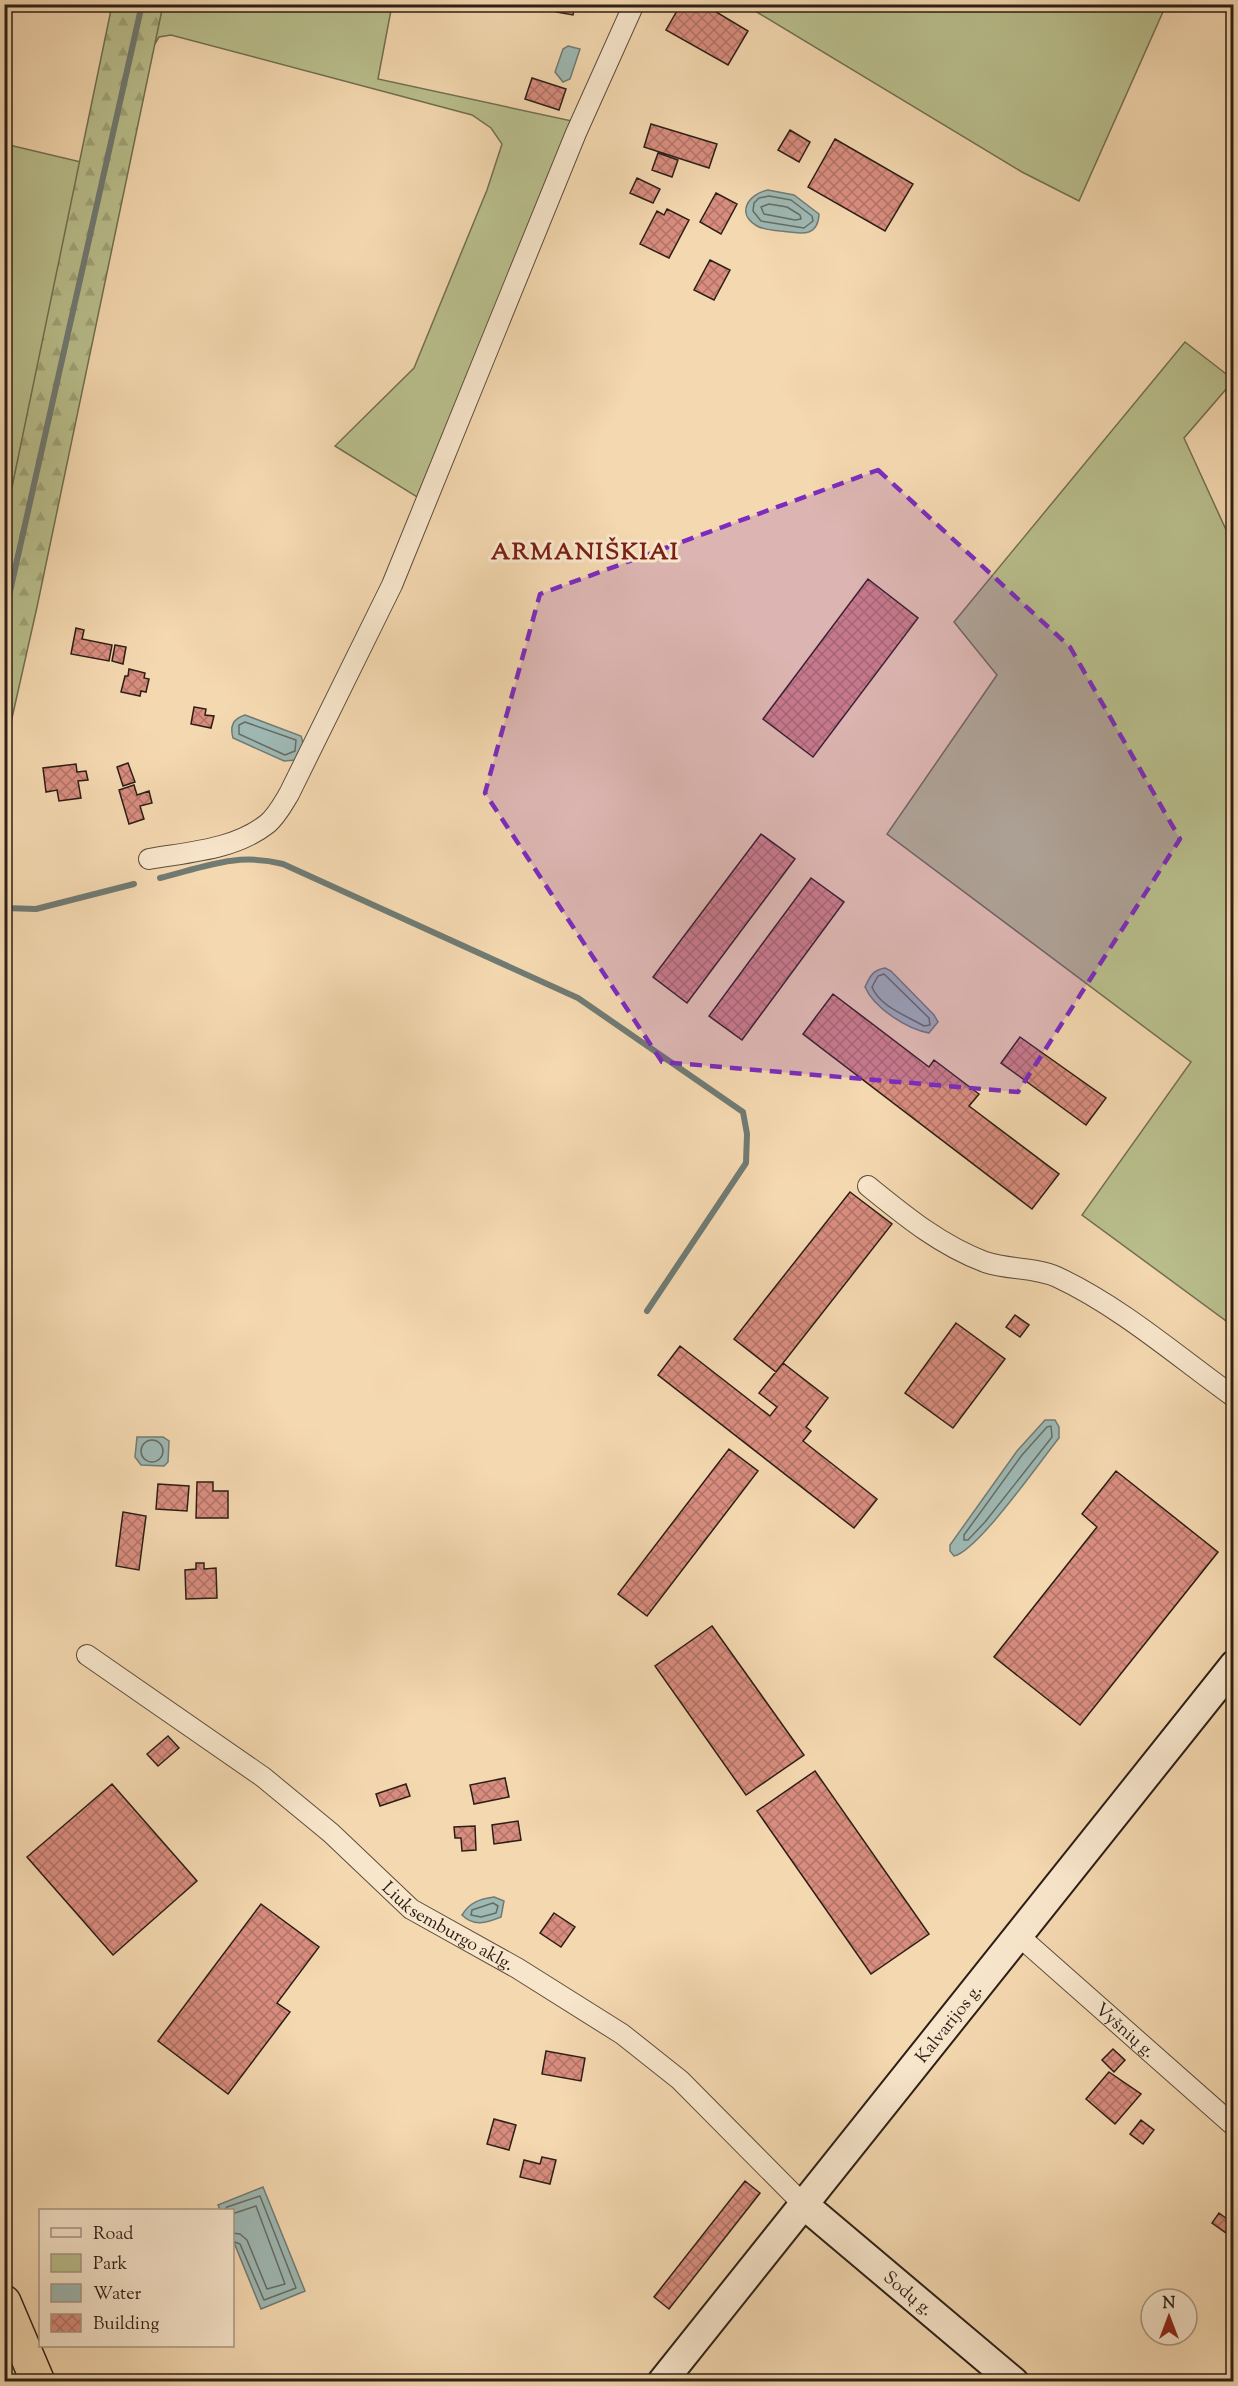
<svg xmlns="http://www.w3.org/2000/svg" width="1238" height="2386" font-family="'Sorts Mill Goudy',serif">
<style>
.green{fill:#b9bf8d;stroke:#726f52;stroke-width:1.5}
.forest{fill:url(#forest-firs);stroke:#726f52;stroke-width:1.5}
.water{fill:#9eb8b3;stroke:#707b74;stroke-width:1.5}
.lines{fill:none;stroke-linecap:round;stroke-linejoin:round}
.shore{stroke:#656c64;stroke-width:1.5}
.stream{stroke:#707b74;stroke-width:6}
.building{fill:url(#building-cross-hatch);stroke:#2c1f16;stroke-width:1.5}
.minor-casing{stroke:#5e4d3c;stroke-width:22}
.secondary-casing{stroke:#2c1f16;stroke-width:32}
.trunk-casing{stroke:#2c1f16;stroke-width:36}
.minor{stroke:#f8e6cc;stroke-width:20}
.secondary{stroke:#f8e6cc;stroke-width:28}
.trunk{stroke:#f4d8b0;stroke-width:33}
.marked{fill:#7b2cbf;fill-opacity:0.2;stroke:#7b2cbf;stroke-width:4.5;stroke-dasharray:12 8;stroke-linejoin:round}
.labels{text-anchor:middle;stroke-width:6;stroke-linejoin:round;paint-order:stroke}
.street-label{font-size:18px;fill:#2c1f16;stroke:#f8e6cc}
.district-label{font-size:24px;font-weight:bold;letter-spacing:1.5px;fill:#7a1f14;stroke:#f8e6cc}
</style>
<defs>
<pattern id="forest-firs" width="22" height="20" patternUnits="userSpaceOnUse" patternTransform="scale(1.5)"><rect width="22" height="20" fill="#b9bf8d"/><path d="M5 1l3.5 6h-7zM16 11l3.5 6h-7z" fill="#9fa479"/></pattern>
<pattern id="building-cross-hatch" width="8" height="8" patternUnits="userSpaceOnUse" patternTransform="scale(1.5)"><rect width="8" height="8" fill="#d98d7f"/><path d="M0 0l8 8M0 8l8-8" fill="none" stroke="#b07367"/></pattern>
</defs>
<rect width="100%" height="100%" fill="#f4d8b0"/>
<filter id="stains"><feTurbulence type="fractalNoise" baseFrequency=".00333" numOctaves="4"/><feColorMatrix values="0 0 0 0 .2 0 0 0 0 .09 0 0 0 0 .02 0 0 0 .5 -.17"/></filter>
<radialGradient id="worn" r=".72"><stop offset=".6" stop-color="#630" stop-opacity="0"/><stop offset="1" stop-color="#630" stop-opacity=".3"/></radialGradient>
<!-- green -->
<path class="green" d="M 163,5 L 392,5 L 378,79 L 572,121 L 417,497 L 335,446 L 414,368 L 487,190 L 502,144 L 491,128 L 472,115 L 171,35 L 159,37 L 153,47 Z
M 745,5 L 1166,5 L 1079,201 L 1022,172 Z
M 5,144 L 81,162 L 5,521 Z
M 1185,342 L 1234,380 L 1184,438 L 1233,545 L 1233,1326 L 1082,1215 L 1191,1062 L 887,834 L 997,675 L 954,622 Z"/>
<!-- forest -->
<path class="forest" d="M 112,5 L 163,5 L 37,607 L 5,749 L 5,521 Z"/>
<!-- water -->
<path class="water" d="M 568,46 L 580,49 L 570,79 L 563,82 L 555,72 L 563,49 Z
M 768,190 L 794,195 L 819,214 C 818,239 799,233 780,231 C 773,230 764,230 757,226 C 735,213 749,194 768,190 Z
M 245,715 L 301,736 C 305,745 302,752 296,760 L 284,761 L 233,738 C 230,727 232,719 245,715 Z
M 885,968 L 891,971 L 934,1015 L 938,1022 L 929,1033 C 907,1029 874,1008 865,987 C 870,976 873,970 885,968 Z
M 1045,1420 L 1055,1420 L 1059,1427 L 1059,1438 C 1041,1460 978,1551 954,1556 L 950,1551 L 950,1545 L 1017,1451 Z
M 137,1437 L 163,1437 L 169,1441 L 168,1462 L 164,1466 L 141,1465 L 135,1457 Z
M 494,1897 L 504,1901 L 501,1917 C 486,1923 474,1927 462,1915 C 470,1902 480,1899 494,1897 Z
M 263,2187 L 305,2291 L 261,2309 L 233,2240 L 232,2210 L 220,2210 L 218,2205 Z"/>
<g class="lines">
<!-- shore -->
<path class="shore" d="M 769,196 L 791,200 L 812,216 L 813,221 L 804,228 L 761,221 L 753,211 L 754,203 L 759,198 Z
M 769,204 L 787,207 L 800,215 L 801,219 L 795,220 L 764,214 L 761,207 Z
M 245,722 L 296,740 L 295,751 L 285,755 L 239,734 L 239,725 Z
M 884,974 L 929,1018 L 930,1025 L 924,1026 C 907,1016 879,1006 872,987 L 878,976 Z
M 1051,1426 L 1052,1437 L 985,1522 L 968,1540 L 964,1540 L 964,1535 L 1022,1455 L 1047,1427 Z
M141 1451a11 11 0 1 1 22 0a11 11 0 1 1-22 0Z
M 493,1903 L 498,1906 L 496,1913 L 481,1917 L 471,1915 L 472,1910 Z
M 225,2210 L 227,2207 L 260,2196 L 296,2288 L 264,2300 L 240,2244 L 232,2241
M 232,2214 L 256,2206 L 285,2284 L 267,2289 L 247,2240 L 240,2234 L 232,2233"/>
<!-- stream -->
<path class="stream" d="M 4,618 L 142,4
M 160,878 C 204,867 237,852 283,864 L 578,998 L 743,1112 L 747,1134 L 746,1163 L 647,1311
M 4,908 L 36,909 L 134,884"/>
</g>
<!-- building -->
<path class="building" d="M 557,4 L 575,4 L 573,15 L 556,12 Z
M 681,4 L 703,4 L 748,31 L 728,65 L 666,30 Z
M 532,78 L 566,89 L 559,110 L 525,99 Z
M 651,124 L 717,144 L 709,168 L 644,147 Z
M 790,130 L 810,142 L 799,162 L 778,150 Z
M 835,139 L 913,184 L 885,231 L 808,187 Z
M 658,153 L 678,160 L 672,177 L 652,170 Z
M 637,178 L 660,189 L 653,203 L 630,193 Z
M 716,193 L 737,204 L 721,234 L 700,222 Z
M 667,209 L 689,220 L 669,258 L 640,244 L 657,211 L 664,215 Z
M 710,260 L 730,270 L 714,300 L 694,290 Z
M 868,579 L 918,618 L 813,757 L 763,719 Z
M 76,628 L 84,630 L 82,639 L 112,645 L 109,661 L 71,654 Z
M 115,645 L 126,647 L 123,664 L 112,661 Z
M 129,669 L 145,673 L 144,678 L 149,679 L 146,692 L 141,691 L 140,696 L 121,692 L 125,676 L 128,676 Z
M 194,707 L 206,709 L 205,715 L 214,716 L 211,728 L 191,724 Z
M 128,763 L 135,782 L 123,786 L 117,767 Z
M 76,764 L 77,772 L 86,771 L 88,780 L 78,781 L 81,798 L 59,801 L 57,790 L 46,792 L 43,768 Z
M 134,785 L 137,795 L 149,791 L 152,803 L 140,806 L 144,819 L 129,824 L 119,790 Z
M 761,834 L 795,859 L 687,1003 L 653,977 Z
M 811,878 L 844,902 L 742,1040 L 709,1016 Z
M 833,994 L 929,1067 L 934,1060 L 979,1094 L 969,1106 L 1059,1174 L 1032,1209 L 803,1034 Z
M 1020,1037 L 1106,1098 L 1086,1125 L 1001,1063 Z
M 850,1192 L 892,1224 L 776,1372 L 734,1339 Z
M 1015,1315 L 1029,1325 L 1020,1337 L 1006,1327 Z
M 956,1323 L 1005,1359 L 953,1428 L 905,1393 Z
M 680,1346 L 770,1416 L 777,1407 L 759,1393 L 783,1363 L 828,1398 L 806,1427 L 811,1431 L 803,1441 L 877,1499 L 854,1528 L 658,1375 Z
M 729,1449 L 758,1471 L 647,1616 L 618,1594 Z
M 1116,1471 L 1218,1552 L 1080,1725 L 994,1657 L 1097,1527 L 1082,1514 Z
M 197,1482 L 213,1482 L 213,1491 L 228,1491 L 228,1518 L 196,1518 Z
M 158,1484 L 189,1486 L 187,1511 L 156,1509 Z
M 123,1512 L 146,1516 L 139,1570 L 116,1566 Z
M 196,1563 L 204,1563 L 204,1569 L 216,1568 L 217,1598 L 186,1599 L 185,1570 L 196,1569 Z
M 712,1626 L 804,1755 L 746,1795 L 655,1666 Z
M 168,1736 L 179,1748 L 158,1766 L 147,1754 Z
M 815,1771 L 929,1934 L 871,1974 L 757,1811 Z
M 505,1778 L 509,1797 L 474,1804 L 470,1785 Z
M 112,1784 L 197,1881 L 113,1955 L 27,1857 Z
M 406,1784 L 410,1796 L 380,1806 L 376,1794 Z
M 518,1821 L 521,1840 L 494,1844 L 492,1825 Z
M 475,1826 L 476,1850 L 462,1851 L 461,1838 L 455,1838 L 454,1827 Z
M 261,1904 L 319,1947 L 277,2003 L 290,2012 L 228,2094 L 158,2041 Z
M 554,1913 L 575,1927 L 561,1947 L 540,1933 Z
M 1113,2049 L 1125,2060 L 1114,2072 L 1102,2060 Z
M 546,2051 L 585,2058 L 581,2081 L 542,2074 Z
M 1109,2072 L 1141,2094 L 1115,2124 L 1086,2099 Z
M 494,2119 L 516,2125 L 509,2150 L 487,2144 Z
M 1141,2120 L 1154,2130 L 1143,2144 L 1130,2134 Z
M 542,2157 L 556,2160 L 550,2184 L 520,2177 L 524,2160 L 540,2164 Z
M 745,2181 L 760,2193 L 669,2309 L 654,2297 Z
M 1219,2213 L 1234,2224 L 1229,2235 L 1212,2223 Z"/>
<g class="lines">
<!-- minor casing -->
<g class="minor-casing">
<g id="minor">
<path d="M 149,859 C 188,852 234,850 267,824 C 276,817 283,804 289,794 L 392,585 L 576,133 L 634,4"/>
<path d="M 868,1186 C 905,1216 940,1245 985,1262 C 1008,1270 1035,1267 1057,1277 C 1121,1307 1177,1356 1234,1397"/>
<path id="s1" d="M 87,1655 L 263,1777 L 331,1833 L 411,1909 L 517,1968 L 622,2034 L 680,2080 L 803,2204"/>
<path id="s2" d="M 1019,1936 L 1234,2126"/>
</g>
</g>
<!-- secondary casing -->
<g class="secondary-casing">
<g id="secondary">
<path id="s3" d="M 803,2204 L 1014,2382"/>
<path id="s4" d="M 662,2382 L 1234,1665"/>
</g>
</g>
<!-- trunk casing -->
<g class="trunk-casing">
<path id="trunk" d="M 4,2302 L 38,2382"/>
</g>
<!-- minor -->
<use href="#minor" class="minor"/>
<!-- secondary -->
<use href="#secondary" class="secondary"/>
<!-- trunk -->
<use href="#trunk" class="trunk"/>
</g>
<!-- marked area -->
<path class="marked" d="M 878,470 L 1070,647 L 1180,839 L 1018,1092 L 662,1062 L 485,793 L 540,594 Z"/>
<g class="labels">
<!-- street labels -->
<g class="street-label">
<text dy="6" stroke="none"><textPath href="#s1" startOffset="453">Liuksemburgo aklg.</textPath></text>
<text dy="6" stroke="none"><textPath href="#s4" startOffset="459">Kalvarijos g.</textPath></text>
<text dy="6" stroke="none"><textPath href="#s2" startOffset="142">Vyšnių g.</textPath></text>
<text dy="6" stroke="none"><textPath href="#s3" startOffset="138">Sodų g.</textPath></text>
</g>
<!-- district labels -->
<g class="district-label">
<text x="585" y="559">ARMANIŠKIAI</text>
</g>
</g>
<!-- margin -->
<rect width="1238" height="2386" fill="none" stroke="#f4d8b0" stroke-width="24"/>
<rect x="6" y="6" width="1226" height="2374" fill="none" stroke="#2c1f16" stroke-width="3"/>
<rect x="12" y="12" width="1214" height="2362" fill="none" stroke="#2c1f16" stroke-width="1.5"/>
<!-- legend -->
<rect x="39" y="2209" width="195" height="138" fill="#f8e6cc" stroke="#a69683" stroke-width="1.5"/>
<rect x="51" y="2228" width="30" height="9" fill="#f8e6cc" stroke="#a69683" stroke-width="1.5"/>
<text x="93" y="2239" font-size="18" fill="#2c1f16">Road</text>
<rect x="51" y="2254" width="30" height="18" fill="#b9bf8d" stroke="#a69683" stroke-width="1.5"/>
<text x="93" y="2269" font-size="18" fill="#2c1f16">Park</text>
<rect x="51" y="2284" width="30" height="18" fill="#9eb8b3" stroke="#a69683" stroke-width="1.5"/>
<text x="93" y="2299" font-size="18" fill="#2c1f16">Water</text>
<rect x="51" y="2314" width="30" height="18" fill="url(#building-cross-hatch)" stroke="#a69683" stroke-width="1.5"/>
<text x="93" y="2329" font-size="18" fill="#2c1f16">Building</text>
<!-- north arrow -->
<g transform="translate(1169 2317)"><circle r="28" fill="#f8e6cc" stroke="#a69683" stroke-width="1.5"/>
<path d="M0-4.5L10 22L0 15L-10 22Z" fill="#8f2418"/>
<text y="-9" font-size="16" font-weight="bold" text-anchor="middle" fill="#2c1f16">N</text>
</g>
<rect width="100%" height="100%" filter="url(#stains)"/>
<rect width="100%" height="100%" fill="url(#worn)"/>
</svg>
